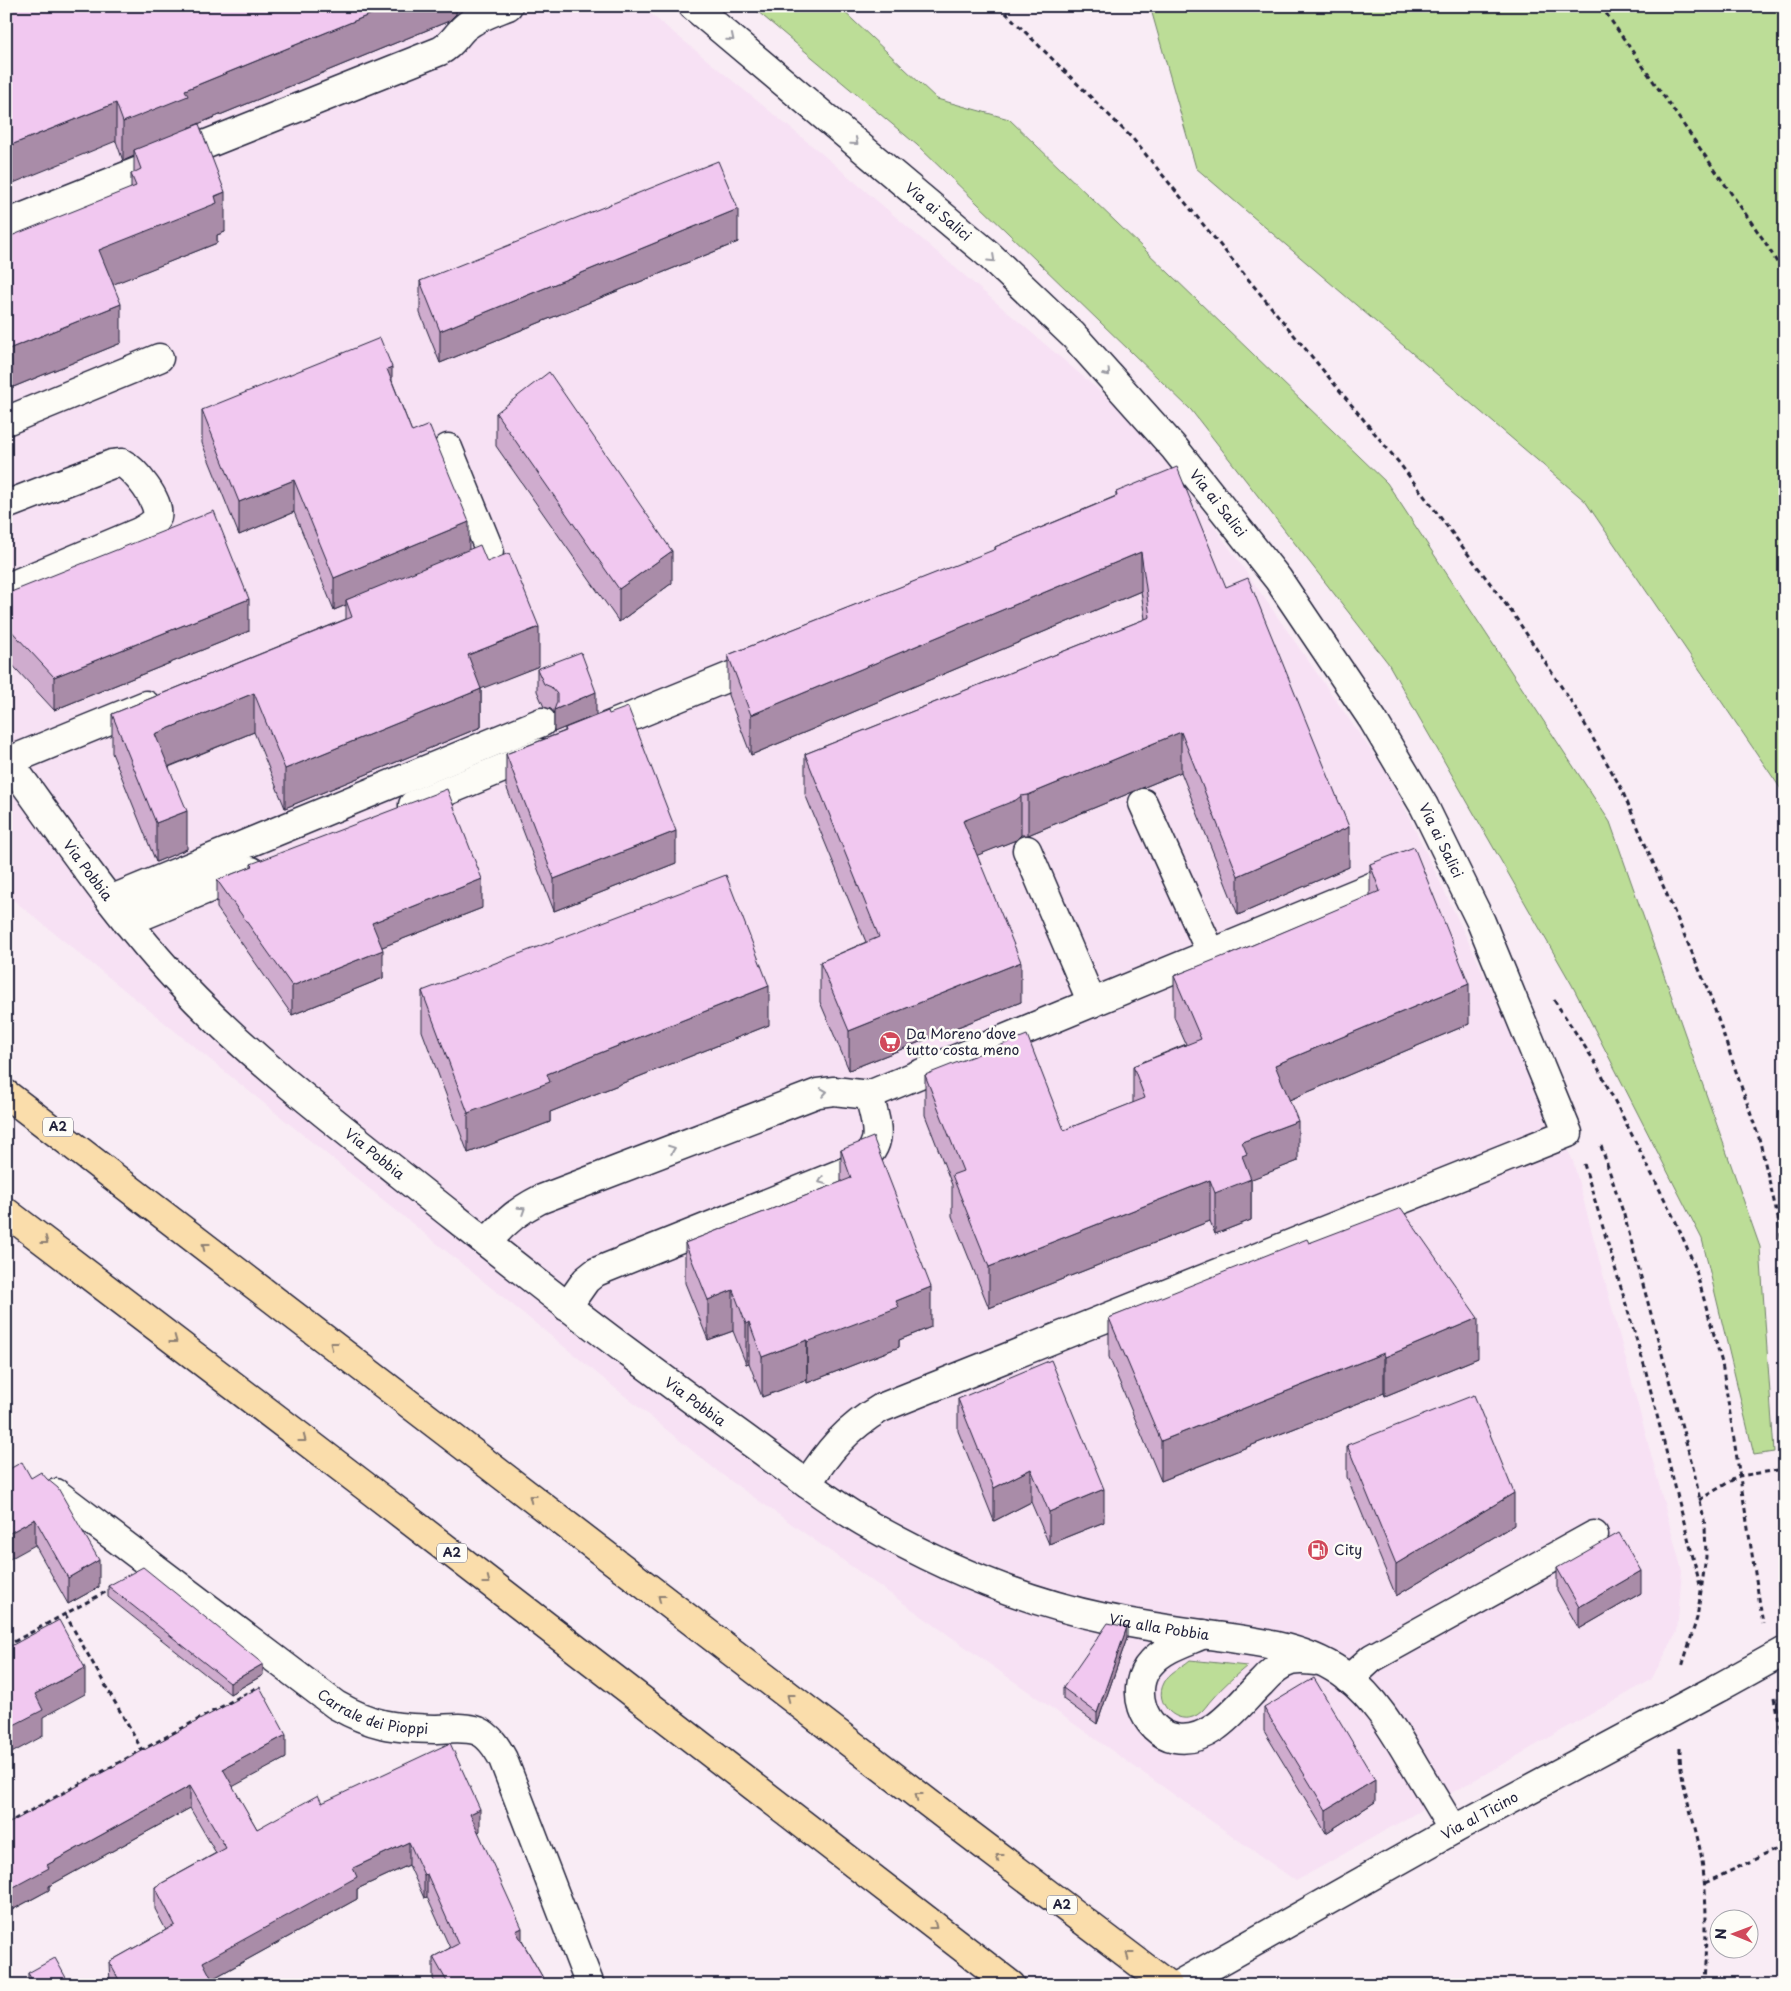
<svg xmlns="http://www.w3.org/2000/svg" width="1791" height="1991" font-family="'Playpen Sans',sans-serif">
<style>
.built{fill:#f7e1f4}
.green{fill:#bcdd97;stroke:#6f8069}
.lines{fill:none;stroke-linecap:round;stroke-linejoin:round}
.minor-casing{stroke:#22223b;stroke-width:31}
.highway-casing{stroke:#22223b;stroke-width:31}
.path{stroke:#22223b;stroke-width:3;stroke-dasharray:5 4;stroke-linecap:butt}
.minor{stroke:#fdfcf7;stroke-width:28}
.highway{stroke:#faddab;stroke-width:28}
.minor-bridge-casing{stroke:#22223b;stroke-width:31;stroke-linecap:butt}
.minor-bridge{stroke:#fdfcf7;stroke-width:28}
.wall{fill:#cfacce;stroke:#22223b}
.shaded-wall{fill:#a98ca8;stroke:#22223b}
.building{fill:#f1c8f0;stroke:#22223b}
.oneway{stroke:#9a9aa2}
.oneway2{stroke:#8e8073}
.labels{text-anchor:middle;stroke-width:5;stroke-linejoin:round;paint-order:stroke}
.shield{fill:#fdfcf7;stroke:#646373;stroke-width:1}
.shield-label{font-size:12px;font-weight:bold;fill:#22223b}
.street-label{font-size:14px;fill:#22223b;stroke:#fdfcf7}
.poi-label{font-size:14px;fill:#22223b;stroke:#fdfcf7;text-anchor:start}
</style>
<rect width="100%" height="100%" fill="#f9ecf5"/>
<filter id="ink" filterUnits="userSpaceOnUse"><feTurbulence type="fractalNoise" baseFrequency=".02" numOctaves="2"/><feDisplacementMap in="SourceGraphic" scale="10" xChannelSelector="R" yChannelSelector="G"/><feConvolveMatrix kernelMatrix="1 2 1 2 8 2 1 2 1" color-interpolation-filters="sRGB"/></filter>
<g filter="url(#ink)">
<!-- built -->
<path class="built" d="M 6,6 L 641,6 L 821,153 L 1149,433 L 1391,779 L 1573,1161 L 1682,1571 L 1677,1632 L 1651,1680 L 1296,1881 L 721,1474 L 6,894 Z"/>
<!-- green -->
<path class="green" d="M 751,6 L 838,6 L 937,99 L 1009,119 L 1387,483 L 1610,822 L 1760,1247 L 1774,1452 L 1754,1455 L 1702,1239 L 1572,985 L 1388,663 L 1191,410 L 917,145 Z
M 1150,6 L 1781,6 L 1785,12 L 1785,795 L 1585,501 L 1196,168 Z
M 1190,1660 L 1247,1666 C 1235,1676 1223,1686 1213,1698 C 1207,1704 1204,1711 1197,1715 C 1177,1727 1153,1703 1164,1683 C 1168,1673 1182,1667 1190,1660 Z"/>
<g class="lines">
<!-- minor casing -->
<g class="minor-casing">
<g id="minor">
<path id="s1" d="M 693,6 L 987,253 L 1073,335 L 1175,449 L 1278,579 L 1373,720 L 1424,806 L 1481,922 L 1568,1133 L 881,1408 C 847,1428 828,1451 807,1484"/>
<path d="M 6,224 L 440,51 C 452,45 456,35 465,27 C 477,17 493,12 508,6"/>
<path d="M 6,421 L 159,358"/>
<path d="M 448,448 L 489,549 L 488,560 L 482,566 L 454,578"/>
<path d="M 6,505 L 112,464 L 122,463 C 134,469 161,501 157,517 C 154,524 146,528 139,532 L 6,588"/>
<path d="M 596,731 L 763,663"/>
<path id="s2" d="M 6,758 C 66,840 124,927 196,1000 C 259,1064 331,1119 401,1175 C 477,1235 552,1296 629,1353 C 672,1385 714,1416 757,1447 C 792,1473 827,1500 864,1522 C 940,1566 1019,1600 1105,1618 C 1142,1626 1179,1631 1216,1636 C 1261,1642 1310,1648 1347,1677 C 1375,1699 1392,1728 1410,1758 C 1424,1782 1439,1806 1453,1830"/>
<path d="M 9,761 L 146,705"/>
<path d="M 1143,803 L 1211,953"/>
<path d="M 413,805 L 540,753"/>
<path d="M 1027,850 L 1092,1003"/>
<path d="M 110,900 L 542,722"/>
<path d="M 127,922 L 251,871"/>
<path d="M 869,1095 L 1374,886"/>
<path d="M 487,1243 C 502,1224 517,1211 539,1200 L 818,1093 L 834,1091 L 869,1095 C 878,1130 886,1146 852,1169 L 596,1272 L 586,1280 L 567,1307"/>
<path id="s3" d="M 56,1493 L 336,1705 C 373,1726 393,1728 435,1729 C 448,1729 465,1726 478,1731 C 490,1736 497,1748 503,1759 L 590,1985"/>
<path d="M 1204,1634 C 1186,1642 1164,1648 1151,1663 C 1128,1687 1143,1732 1175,1738 C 1211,1745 1238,1705 1261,1683 C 1269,1674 1279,1664 1291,1661 C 1299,1659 1307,1660 1314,1661"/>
<path d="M 1349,1679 L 1372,1658 L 1594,1535"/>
<path id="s4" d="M 1178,1985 L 1453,1830 L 1720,1687"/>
</g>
</g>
<!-- highway casing -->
<g class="highway-casing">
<path id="highway" d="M 6,1094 L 957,1825 L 1168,1985
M 6,1212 L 365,1486 L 1011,1985"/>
</g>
<!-- path -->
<path class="path" d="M 999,6 L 1133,139 L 1400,464 L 1514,615 L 1578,712 L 1621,788 L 1708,990 L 1759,1138 L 1778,1218 L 1785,1263
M 1601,6 L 1765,242 L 1785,276
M 1554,1000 L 1595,1062 L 1676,1222 L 1694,1264 L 1722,1363 L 1763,1624
M 1601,1146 L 1624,1215 L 1694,1471 L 1705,1525 L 1706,1557 L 1697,1618 L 1682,1667
M 1584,1164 L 1645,1368 L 1700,1585
M 1699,1500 L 1739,1476 L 1785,1469
M 65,1614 L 142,1750
M 6,1646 L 111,1589
M 1775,1697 L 1785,1757
M 1680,1748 C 1679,1787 1697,1823 1702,1862 C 1708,1903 1706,1943 1704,1985
M 6,1824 L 256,1688
M 1705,1883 L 1785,1845"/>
<!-- minor -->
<use href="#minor" class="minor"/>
<!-- highway -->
<use href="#highway" class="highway"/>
<!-- minor-bridge casing -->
<g class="minor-bridge-casing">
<path id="minor-bridge" d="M 1720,1687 L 1785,1651"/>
</g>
<!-- minor-bridge -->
<use href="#minor-bridge" class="minor-bridge"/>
</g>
<!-- wall -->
<path class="wall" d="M 6,6 L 456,6 L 456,14 L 449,21 L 188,128 L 225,232 L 217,235 L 217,243 L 113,284 L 121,343 L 6,390 L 131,188 L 131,174 L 134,172 L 134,156 L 123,161 L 116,141 Z
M 738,242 L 440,363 L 420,313 L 420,281 Z
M 392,381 L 412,432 L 469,550 L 487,562 L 539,666 L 481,688 L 481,727 L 285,808 L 254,732 L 169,767 L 187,849 L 156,862 L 112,753 L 112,714 L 346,619 L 346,605 L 334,610 L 294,512 L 239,535 L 202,443 L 202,410 Z
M 496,413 L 672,583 L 619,622 L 496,446 Z
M 1116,492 L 1226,587 L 1349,867 L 1238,915 L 1181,772 L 1028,835 L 1021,835 L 1016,840 L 977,855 L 1021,1002 L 849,1070 L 820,1002 L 820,962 L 866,942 L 805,794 L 805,754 L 1145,619 L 1141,591 L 751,755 L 728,695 L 728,655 L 995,550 L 995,547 L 1116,496 Z
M 6,594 L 249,631 L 54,710 L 6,658 Z
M 537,669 L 596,715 L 554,732 L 554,713 L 551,709 L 544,707 L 537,691 Z
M 565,728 L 676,863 L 554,911 L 506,786 L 506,754 L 565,731 Z
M 251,864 L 482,908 L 382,947 L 383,978 L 292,1015 L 217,908 L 217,880 L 251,867 Z
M 1370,864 L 1469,1024 L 1289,1100 L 1298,1161 L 1251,1179 L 1251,1220 L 1215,1234 L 1210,1221 L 989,1308 L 952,1216 L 952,1185 L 925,1115 L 925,1075 L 1064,1130 L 1133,1103 L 1133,1066 L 1186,1044 L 1174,1017 L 1174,976 L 1229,955 L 1370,896 Z
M 422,991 L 769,1025 L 550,1112 L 550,1122 L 468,1153 L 422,1031 Z
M 841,1150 L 931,1327 L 899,1340 L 899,1347 L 807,1383 L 807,1380 L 762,1397 L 749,1363 L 746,1364 L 733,1331 L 708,1340 L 685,1283 L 685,1243 L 841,1182 Z
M 1309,1243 L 1478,1358 L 1385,1396 L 1384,1393 L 1161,1481 L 1109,1357 L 1109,1318 Z
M 958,1399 L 1104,1522 L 1049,1544 L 1031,1502 L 994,1521 L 958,1431 Z
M 1347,1445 L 1514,1525 L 1396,1596 L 1347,1477 Z
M 31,1478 L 99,1587 L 68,1604 L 35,1545 Z
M 1557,1568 L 1641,1593 L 1579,1629 L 1557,1590 Z
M 108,1586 L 263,1675 L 230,1694 L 108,1597 Z
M 1127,1638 L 1097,1724 L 1063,1699 L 1063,1688 Z
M 1264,1708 L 1375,1802 L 1326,1833 L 1264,1731 Z
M 286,1758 L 232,1786 L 257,1829 L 322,1803 L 480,1831 L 478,1832 L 522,1941 L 547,1985 L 437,1985 L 433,1979 L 433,1957 L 450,1948 L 427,1897 L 424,1898 L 409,1865 L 357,1889 L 357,1899 L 212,1979 L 215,1985 L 110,1985 L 109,1962 L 166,1930 L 155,1909 L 155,1887 L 216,1853 L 190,1808 L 49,1886 L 49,1890 L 10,1911 L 8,1907 L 6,1825 Z
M 28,1973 L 70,1985 L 28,1985 Z"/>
<!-- shaded-wall -->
<path class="shaded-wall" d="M 391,6 L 456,6 L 456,14 L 449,21 L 188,128 L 188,135 L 134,150 L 134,156 L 123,161 L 123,122 L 185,90 Z
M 116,103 L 116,141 L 6,186 L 6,147 Z
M 225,192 L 225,232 L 217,235 L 217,243 L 99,290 L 99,250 Z
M 738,209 L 738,242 L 440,363 L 440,331 Z
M 121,304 L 121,343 L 6,390 L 6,350 Z
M 392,367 L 392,399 L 387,369 Z
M 294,480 L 294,512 L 239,535 L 239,502 Z
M 469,522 L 469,555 L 346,600 L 346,605 L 334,610 L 334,578 Z
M 672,551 L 672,583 L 619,622 L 619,589 Z
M 1141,552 L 1141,591 L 751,755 L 751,715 Z
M 249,599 L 249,631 L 54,710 L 54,677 Z
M 539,627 L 539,666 L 468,694 L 468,655 Z
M 481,689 L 481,727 L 285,808 L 285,769 Z
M 596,692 L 596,715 L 554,732 L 554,710 Z
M 254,693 L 254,732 L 155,772 L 155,734 Z
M 1181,732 L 1181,772 L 1028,835 L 1028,795 Z
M 1021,796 L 1021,835 L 1016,840 L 963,861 L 963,821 Z
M 187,811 L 187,849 L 156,862 L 156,823 Z
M 1349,827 L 1349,867 L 1238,915 L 1238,876 Z
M 676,831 L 676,863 L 554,911 L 554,879 Z
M 482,879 L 482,908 L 372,951 L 372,923 Z
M 383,950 L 383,978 L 292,1015 L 292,986 Z
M 1021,962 L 1021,1002 L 849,1070 L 849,1031 Z
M 1469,984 L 1469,1024 L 1275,1106 L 1275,1065 Z
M 769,986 L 769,1025 L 550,1112 L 550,1122 L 468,1153 L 468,1113 L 547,1074 Z
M 1298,1121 L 1298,1161 L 1247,1181 L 1251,1179 L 1251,1220 L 1215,1234 L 1215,1193 L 1242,1142 Z
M 1210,1180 L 1210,1221 L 989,1308 L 989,1267 Z
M 931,1287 L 931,1327 L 899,1340 L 899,1347 L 807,1383 L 807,1342 L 896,1301 Z
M 733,1290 L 733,1331 L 708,1340 L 708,1300 Z
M 1478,1318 L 1478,1358 L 1385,1396 L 1385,1357 Z
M 749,1322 L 749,1363 L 746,1364 L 746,1324 Z
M 807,1340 L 807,1380 L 762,1397 L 762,1357 Z
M 1384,1353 L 1384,1393 L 1161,1481 L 1161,1441 Z
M 1031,1469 L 1031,1502 L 994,1521 L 994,1488 Z
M 1104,1489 L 1104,1522 L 1049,1544 L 1049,1512 Z
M 1514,1493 L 1514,1525 L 1396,1596 L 1396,1564 Z
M 35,1519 L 35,1545 L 6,1561 L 6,1535 Z
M 99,1560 L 99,1587 L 68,1604 L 68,1578 Z
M 1641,1571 L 1641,1593 L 1579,1629 L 1579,1607 Z
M 1127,1627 L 1127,1638 L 1097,1724 L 1097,1713 Z
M 263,1664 L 263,1675 L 230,1694 L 230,1683 Z
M 85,1668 L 85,1694 L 43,1717 L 43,1736 L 6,1756 L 6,1729 L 35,1694 Z
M 286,1735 L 286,1758 L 223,1792 L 223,1769 Z
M 1375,1780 L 1375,1802 L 1326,1833 L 1326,1810 Z
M 190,1786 L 190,1808 L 49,1886 L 49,1890 L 10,1911 L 10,1889 L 47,1865 Z
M 480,1809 L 480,1831 L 470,1836 L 470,1814 Z
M 409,1842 L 409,1865 L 357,1889 L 357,1899 L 203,1984 L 203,1962 L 353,1868 Z
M 427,1874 L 427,1897 L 424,1898 L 424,1875 Z
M 8,1885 L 8,1907 L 6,1908 L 6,1886 Z
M 522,1928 L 522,1950 L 516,1931 Z"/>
<!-- building -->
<path class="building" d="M 6,6 L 391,6 L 185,90 L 188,96 L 123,122 L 116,103 L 6,147 Z
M 199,124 L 225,192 L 215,196 L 217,203 L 99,250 L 121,304 L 6,350 L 6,238 L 136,186 L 131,174 L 141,169 L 134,150 Z
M 718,161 L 738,209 L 440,331 L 420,281 Z
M 380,338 L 392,367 L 387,369 L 412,432 L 429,425 L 469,522 L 334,578 L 294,480 L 239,502 L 202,410 Z
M 549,372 L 672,551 L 619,589 L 496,413 Z
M 1177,467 L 1226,587 L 1248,578 L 1349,827 L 1238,876 L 1181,732 L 1028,795 L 1021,796 L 1016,800 L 963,821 L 1021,962 L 849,1031 L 820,962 L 879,937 L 805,754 L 1150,617 L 1141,552 L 751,715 L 728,655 L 996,549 L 995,547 L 1117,496 L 1116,492 Z
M 214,511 L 249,599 L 54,677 L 6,625 L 6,594 Z
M 480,545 L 487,562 L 509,553 L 539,627 L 468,655 L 481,689 L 285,769 L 254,693 L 155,734 L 187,811 L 156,823 L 112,714 L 352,617 L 346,600 Z
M 581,652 L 596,692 L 554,710 L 557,702 L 557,694 L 551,687 L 544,684 L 537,669 Z
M 628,707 L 676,831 L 554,879 L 506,754 L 566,731 L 565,728 L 608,711 L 609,714 Z
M 447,789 L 482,879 L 372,923 L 383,950 L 292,986 L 217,880 L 253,866 L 251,864 Z
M 1414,847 L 1469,984 L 1275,1065 L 1298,1121 L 1242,1142 L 1247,1154 L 1242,1156 L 1251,1179 L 1215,1193 L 1210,1180 L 989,1267 L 952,1175 L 963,1171 L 925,1075 L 1027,1035 L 1064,1130 L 1145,1098 L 1133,1066 L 1201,1039 L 1174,976 L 1229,954 L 1229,955 L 1380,891 L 1370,864 Z
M 726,875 L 769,986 L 547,1074 L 550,1082 L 468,1113 L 422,991 Z
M 873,1137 L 931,1287 L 896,1301 L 899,1307 L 807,1342 L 807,1340 L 762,1357 L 749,1322 L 746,1324 L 733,1290 L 708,1300 L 685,1243 L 851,1178 L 841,1150 Z
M 1401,1208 L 1478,1318 L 1385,1357 L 1384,1353 L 1161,1441 L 1109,1318 L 1307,1239 L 1309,1243 Z
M 1051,1360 L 1104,1489 L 1049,1512 L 1031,1469 L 994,1488 L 958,1399 Z
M 1474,1395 L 1514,1493 L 1396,1564 L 1347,1445 Z
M 22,1462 L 31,1478 L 41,1472 L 47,1479 L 58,1488 L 99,1560 L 68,1578 L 35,1519 L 6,1535 L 6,1471 Z
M 1619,1533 L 1641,1571 L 1579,1607 L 1557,1568 Z
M 143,1567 L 263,1664 L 230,1683 L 108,1586 Z
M 59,1620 L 85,1668 L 35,1694 L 43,1710 L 6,1729 L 6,1643 L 9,1647 Z
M 1108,1623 L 1127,1627 L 1097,1713 L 1063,1688 Z
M 1314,1678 L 1375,1780 L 1326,1810 L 1264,1708 Z
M 260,1687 L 286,1735 L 223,1769 L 257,1829 L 318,1795 L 322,1803 L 450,1743 L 480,1809 L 470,1814 L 522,1928 L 516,1931 L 547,1985 L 449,1985 L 433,1957 L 458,1944 L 427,1874 L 424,1875 L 409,1842 L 353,1868 L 357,1877 L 203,1962 L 215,1985 L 122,1985 L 109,1962 L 175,1925 L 155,1887 L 226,1848 L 190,1786 L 47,1865 L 49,1868 L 10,1889 L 8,1885 L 6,1886 L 6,1825 Z
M 55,1958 L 70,1985 L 35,1985 L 28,1973 Z"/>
<!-- one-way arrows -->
<defs><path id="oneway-chevron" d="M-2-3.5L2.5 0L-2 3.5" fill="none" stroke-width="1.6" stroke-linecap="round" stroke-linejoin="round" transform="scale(1.25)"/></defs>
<g class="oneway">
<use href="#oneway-chevron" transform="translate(731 38) rotate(40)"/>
<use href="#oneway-chevron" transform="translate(855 142) rotate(40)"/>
<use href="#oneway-chevron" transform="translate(992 259) rotate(43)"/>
<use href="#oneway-chevron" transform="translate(1107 373) rotate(48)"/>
<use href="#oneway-chevron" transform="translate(824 1092) rotate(-9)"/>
<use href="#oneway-chevron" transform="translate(672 1149) rotate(-21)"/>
<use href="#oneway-chevron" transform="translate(822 1181) rotate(158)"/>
<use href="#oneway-chevron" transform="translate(522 1210) rotate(-33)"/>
</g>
<g class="oneway2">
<use href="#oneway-chevron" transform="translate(45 1241) rotate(37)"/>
<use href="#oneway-chevron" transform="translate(205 1246) rotate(-142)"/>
<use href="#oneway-chevron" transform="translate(174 1340) rotate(37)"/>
<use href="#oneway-chevron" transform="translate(333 1345) rotate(-142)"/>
<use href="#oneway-chevron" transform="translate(303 1439) rotate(37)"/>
<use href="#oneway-chevron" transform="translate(532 1498) rotate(-142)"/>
<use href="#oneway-chevron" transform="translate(487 1581) rotate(38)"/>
<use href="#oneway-chevron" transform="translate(661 1598) rotate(-142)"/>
<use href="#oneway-chevron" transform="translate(790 1697) rotate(-142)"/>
<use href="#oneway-chevron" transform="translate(918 1796) rotate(-142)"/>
<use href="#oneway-chevron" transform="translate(999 1857) rotate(-143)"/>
<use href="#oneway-chevron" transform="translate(934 1926) rotate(38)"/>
<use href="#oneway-chevron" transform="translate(1129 1955) rotate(-143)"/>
</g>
</g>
<!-- icons -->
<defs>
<g id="supermarket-disc" transform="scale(1.125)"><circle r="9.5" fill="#d1495b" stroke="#fdfcf7"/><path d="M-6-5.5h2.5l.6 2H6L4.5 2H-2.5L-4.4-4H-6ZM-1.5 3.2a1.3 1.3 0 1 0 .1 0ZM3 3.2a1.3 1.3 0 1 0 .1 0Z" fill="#fff"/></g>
<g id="fuel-disc" transform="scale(1.125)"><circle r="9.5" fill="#d1495b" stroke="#fdfcf7"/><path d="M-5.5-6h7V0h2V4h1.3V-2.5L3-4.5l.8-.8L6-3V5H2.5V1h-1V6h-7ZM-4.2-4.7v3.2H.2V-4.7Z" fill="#fff"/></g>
</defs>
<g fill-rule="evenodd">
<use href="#supermarket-disc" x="890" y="1042"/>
<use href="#fuel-disc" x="1318" y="1550"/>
</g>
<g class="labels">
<!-- shield labels -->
<g class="shield">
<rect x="43" y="1117.5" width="30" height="19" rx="4"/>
<rect x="437" y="1543.5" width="30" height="19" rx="4"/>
<rect x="1047" y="1895.5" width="30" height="19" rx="4"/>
</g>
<g class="shield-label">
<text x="58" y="1131">A2</text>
<text x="452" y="1557">A2</text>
<text x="1062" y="1909">A2</text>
</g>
<!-- street labels -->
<g class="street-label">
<text dy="5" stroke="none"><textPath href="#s1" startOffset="320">Via ai Salici</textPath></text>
<text dy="5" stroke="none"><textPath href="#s1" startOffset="725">Via ai Salici</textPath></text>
<text dy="5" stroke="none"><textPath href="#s1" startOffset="1130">Via ai Salici</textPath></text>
<text dy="5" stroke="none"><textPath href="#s2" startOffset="139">Via Pobbia</textPath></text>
<text dy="5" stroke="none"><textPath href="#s2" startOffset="544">Via Pobbia</textPath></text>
<text dy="5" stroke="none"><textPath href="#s2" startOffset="949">Via Pobbia</textPath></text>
<text dy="5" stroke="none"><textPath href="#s2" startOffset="1472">Via alla Pobbia</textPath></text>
<text dy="5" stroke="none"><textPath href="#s3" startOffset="389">Carrale dei Pioppi</textPath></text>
<text dy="5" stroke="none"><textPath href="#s4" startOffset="346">Via al Ticino</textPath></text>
</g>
<!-- poi labels -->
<g class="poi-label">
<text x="906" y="1039">Da Moreno dove<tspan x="906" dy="16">tutto costa meno</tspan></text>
<text x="1334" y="1555">City</text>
</g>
</g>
<!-- margin -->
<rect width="1791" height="1991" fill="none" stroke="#fdfcf7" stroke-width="25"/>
<rect x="12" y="12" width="1766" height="1966" fill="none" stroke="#22223b" stroke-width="2" filter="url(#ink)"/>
<!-- north arrow -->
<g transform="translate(1734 1934) rotate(271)"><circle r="24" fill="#fdfcf7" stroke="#a5a5ac"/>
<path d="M0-4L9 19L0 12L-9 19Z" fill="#d1495b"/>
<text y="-8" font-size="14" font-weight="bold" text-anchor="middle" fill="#22223b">N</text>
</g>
</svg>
